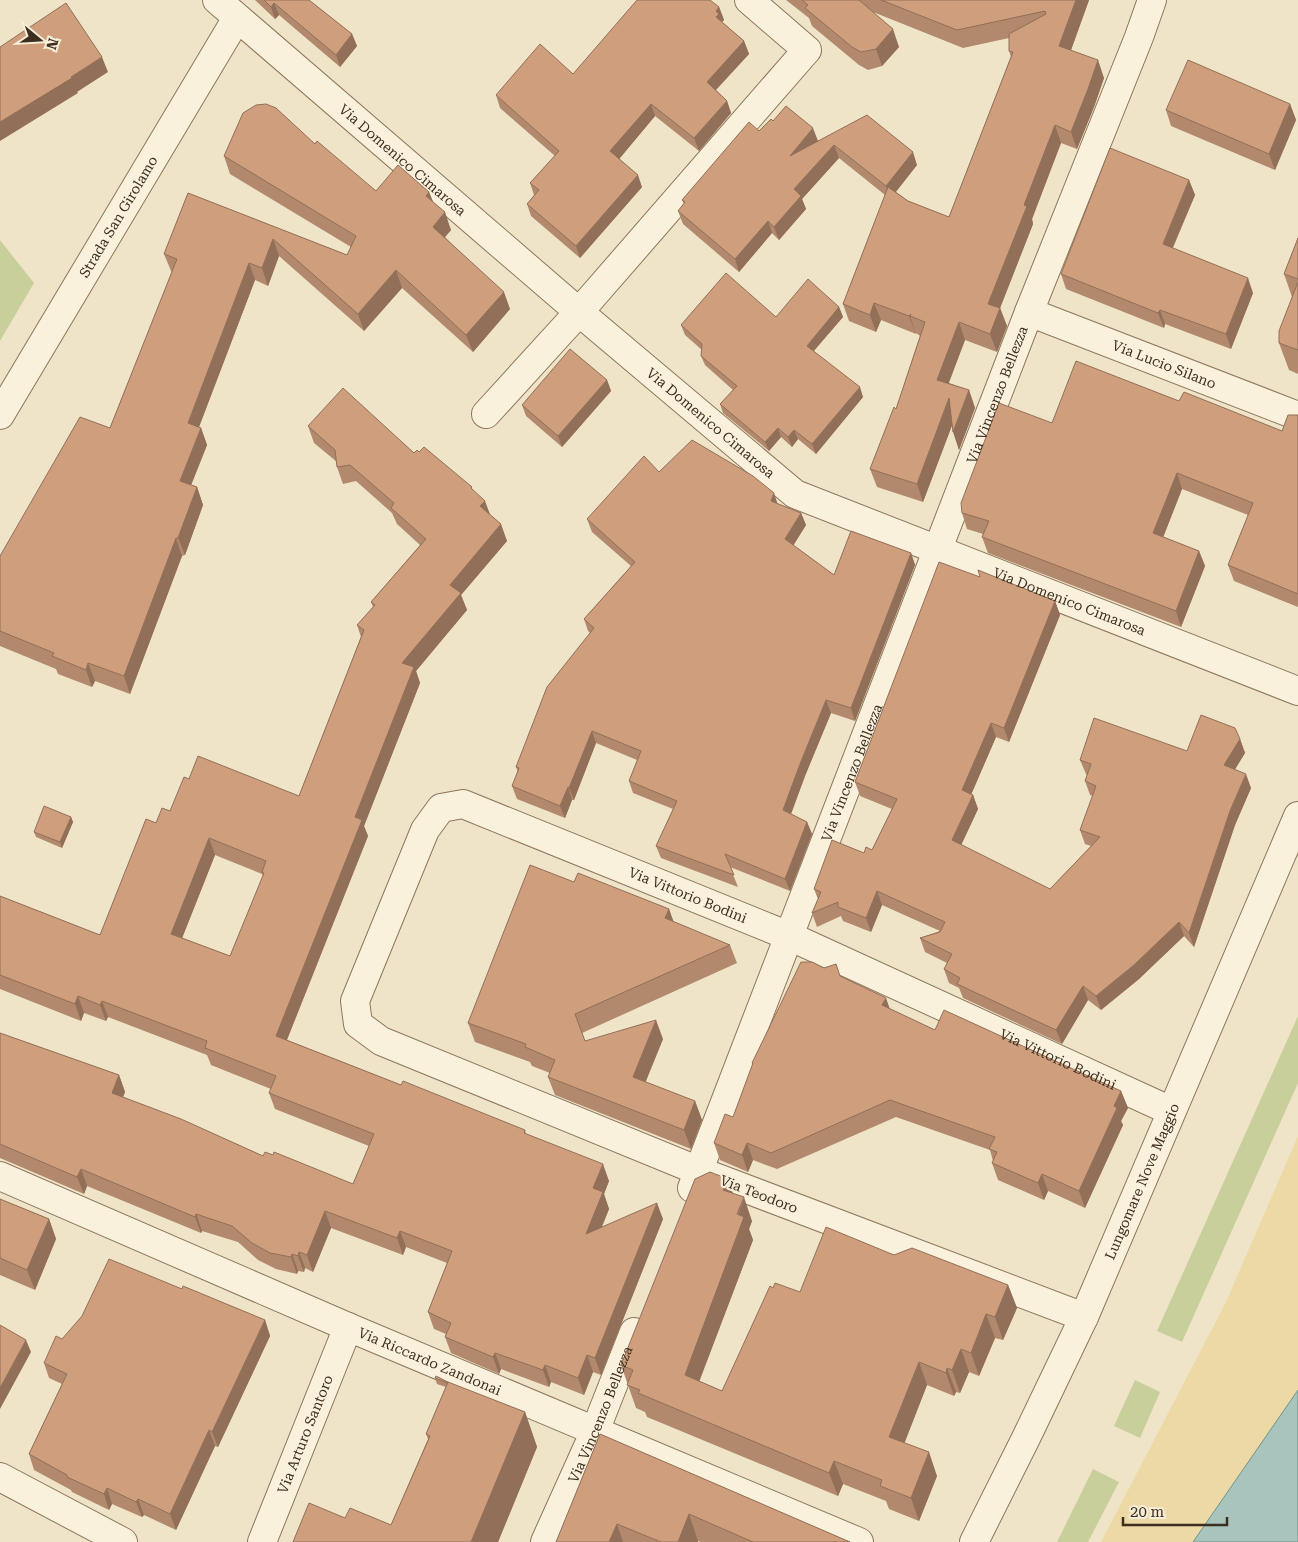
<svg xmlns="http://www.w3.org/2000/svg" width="1298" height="1542" font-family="'Roboto Serif',serif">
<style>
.green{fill:#c9cf9b}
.sand{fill:#ecd9a5}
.water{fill:#a9c4bc;stroke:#6f938a}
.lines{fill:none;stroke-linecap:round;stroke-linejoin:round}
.street-casing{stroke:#8d765c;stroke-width:30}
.street{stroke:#faf1dc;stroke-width:28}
.wall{fill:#b2896c;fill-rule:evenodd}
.shaded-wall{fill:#916f58}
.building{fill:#cf9f7d;stroke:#916f58;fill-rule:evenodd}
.labels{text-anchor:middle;stroke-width:4.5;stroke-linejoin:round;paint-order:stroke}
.street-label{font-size:14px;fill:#3d2e20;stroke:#f7eed8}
</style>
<rect width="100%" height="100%" fill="#f0e4c8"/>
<!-- green -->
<path class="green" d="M 0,240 L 34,283 L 0,341 Z
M 1298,1016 L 1298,1083 L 1182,1342 L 1157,1331 Z
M 1135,1380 L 1160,1392 L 1140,1438 L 1114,1426 Z
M 1093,1469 L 1119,1482 L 1088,1542 L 1057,1542 Z"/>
<!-- sand -->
<path class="sand" d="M 1298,1136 L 1298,1390 L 1193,1542 L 1101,1542 L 1226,1302 Z"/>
<!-- water -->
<path class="water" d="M 1298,1390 L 1298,1542 L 1193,1542 Z"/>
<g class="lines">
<!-- street casing -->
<g class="street-casing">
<g id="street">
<path id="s1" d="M 217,0 L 579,312 L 795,494 L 1298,691"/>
<path id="s2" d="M 1029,312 L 1298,416"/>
<path d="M 486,414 L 579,312 L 807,50 L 749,0"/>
<path id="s3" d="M 0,415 L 237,18"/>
<path id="s4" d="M 0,1176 L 348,1327 L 859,1542"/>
<path id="s5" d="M 692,1188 L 1029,312 L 1139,37 L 1152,0"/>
<path id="s6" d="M 1084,1317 L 699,1171 L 381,1041 L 358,1024 L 355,1001 L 425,830 L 441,808 L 463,804 L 789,936 L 1171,1111"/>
<path d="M 0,1477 L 123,1542"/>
<path id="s7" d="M 262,1542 L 348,1327"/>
<path id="s8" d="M 545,1542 L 595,1431 L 634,1332"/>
<path id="s9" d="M 974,1542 L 1026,1438 L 1084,1317 L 1298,816"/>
</g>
</g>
<!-- street -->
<use href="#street" class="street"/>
</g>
<!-- wall -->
<path class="wall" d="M 255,0 L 309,0 L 352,34 L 357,46 L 340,67 L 279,15 L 275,19 Z
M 786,0 L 1089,0 L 1071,50 L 1104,78 L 1094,107 L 1077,149 L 1061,143 L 1032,219 L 1033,224 L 1000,308 L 1007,326 L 997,352 L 965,340 L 949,383 L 969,390 L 975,408 L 959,450 L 952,425 L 923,502 L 877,487 L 870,469 L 896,409 L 920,336 L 916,333 L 916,334 L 881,320 L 876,332 L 849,321 L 843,304 L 885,195 L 839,158 L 802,199 L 806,209 L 779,240 L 772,233 L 739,272 L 683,224 L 678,211 L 684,204 L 682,200 L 759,131 L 773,121 L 818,141 L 917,165 L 896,192 L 908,201 L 949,217 L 1011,57 L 1009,51 L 1009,38 L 963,48 L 873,12 L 899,47 L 882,66 L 868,70 L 859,65 L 812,26 L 809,18 Z
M 719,7 L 724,20 L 722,22 L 744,41 L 749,54 L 716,90 L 727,101 L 731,113 L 699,151 L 655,116 L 619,159 L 642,187 L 580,258 L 531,216 L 527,204 L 534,195 L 530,183 L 555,156 L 500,108 L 496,95 L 573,74 Z
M 1290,104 L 1296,120 L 1275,170 L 1171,126 L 1166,110 Z
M 315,144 L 376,191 L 429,192 L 433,202 L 451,230 L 445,237 L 510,309 L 473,352 L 402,288 L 364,331 L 279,256 L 268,286 L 255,280 L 199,427 L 201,428 L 207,445 L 191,485 L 197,487 L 203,505 L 185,555 L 182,556 L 130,694 L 95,681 L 92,687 L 58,674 L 56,669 L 0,646 L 0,556 L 110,428 L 172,272 L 171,271 L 164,254 L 188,193 L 347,255 L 351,247 L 230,174 L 224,156 Z
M 1189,180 L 1195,195 L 1173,248 L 1253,293 L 1231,349 L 1165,324 L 1164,328 L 1066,289 L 1061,274 Z
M 1298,238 L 1298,374 L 1289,370 L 1279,343 L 1292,297 L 1284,274 Z
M 839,307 L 843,317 L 814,351 L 863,397 L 816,454 L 798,439 L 792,447 L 781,437 L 769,451 L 723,413 L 720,404 L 733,390 L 705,365 L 701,356 L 702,350 L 685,335 L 681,325 L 776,317 Z
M 607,380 L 611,391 L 562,447 L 526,416 L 522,405 Z
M 1179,401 L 1282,431 L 1298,415 L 1298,607 L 1234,581 L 1228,565 L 1248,515 L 1182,489 L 1163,537 L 1199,551 L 1205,566 L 1181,627 L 988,553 L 982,537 L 983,534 L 967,529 L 962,513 L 1052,423 Z
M 308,426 L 414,453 L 419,452 L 473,490 L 507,541 L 461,595 L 467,610 L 416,671 L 420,683 L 364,826 L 368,836 L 287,1040 L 401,1085 L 525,1130 L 526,1134 L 609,1181 L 604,1194 L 609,1209 L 602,1227 L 663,1219 L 601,1375 L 593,1372 L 584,1395 L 551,1382 L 549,1387 L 501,1369 L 499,1374 L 451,1353 L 445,1337 L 446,1334 L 434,1329 L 428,1312 L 447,1263 L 406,1247 L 403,1255 L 331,1228 L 313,1272 L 305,1268 L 304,1272 L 298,1271 L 297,1274 L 276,1269 L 258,1260 L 238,1242 L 202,1231 L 201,1233 L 87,1186 L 84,1194 L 0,1158 L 0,1033 L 119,1075 L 125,1092 L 123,1097 L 263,1156 L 353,1184 L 369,1146 L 275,1109 L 269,1093 L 271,1089 L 211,1065 L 207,1055 L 108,1017 L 106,1021 L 84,1013 L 81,1021 L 0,989 L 0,896 L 100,935 L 156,823 L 170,811 L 189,779 L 299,796 L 361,637 L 357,625 L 373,607 L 371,602 L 420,545 L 397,524 L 392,513 L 356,481 L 343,484 L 337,467 L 337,462 L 314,443 ZM 215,855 L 262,874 L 263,876 L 230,956 L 182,938 Z
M 659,472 L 778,504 L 801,513 L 806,525 L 793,545 L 834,575 L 911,553 L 915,565 L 855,721 L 831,713 L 805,776 L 791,814 L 807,822 L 812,834 L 790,891 L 730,867 L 738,887 L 661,858 L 656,846 L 673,809 L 633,793 L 629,781 L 637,760 L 596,743 L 574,800 L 572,800 L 565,818 L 517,799 L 512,786 L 518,772 L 516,767 L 590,633 L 588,631 L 584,619 L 631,566 L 592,532 L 587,519 Z
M 980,577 L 1055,601 L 1060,615 L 1009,742 L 996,737 L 971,795 L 973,795 L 978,809 L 961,845 L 1050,889 L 1091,846 L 1085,844 L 1080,830 L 1093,796 L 1090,795 L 1085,781 L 1087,775 L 1086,774 L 1080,760 L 1187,751 L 1240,739 L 1245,753 L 1235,769 L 1251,788 L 1235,825 L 1194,947 L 1184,936 L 1139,979 L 1101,1010 L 1088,1000 L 1062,1044 L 963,998 L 959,988 L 949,983 L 944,969 L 947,963 L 925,952 L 920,938 L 940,931 L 882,905 L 871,932 L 843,921 L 841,916 L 817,927 L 812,913 L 818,899 L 814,889 L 864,853 L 872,850 L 892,809 L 860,796 L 855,782 Z
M 71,817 L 73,822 L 62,848 L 36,837 L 34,832 Z
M 574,882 L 669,909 L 673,922 L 730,945 L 737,963 L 582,1033 L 585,1041 L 663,1039 L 645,1082 L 695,1101 L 702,1120 L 691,1149 L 555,1095 L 548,1077 L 550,1073 L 532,1066 L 530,1062 L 475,1042 L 468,1023 Z
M 840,976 L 890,1009 L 935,1030 L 1121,1091 L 1128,1108 L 1121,1121 L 1123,1125 L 1085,1208 L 1048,1191 L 1044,1200 L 998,1180 L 992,1163 L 993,1161 L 990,1150 L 896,1117 L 777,1169 L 753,1160 L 748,1172 L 720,1160 L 714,1143 L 733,1117 L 753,1065 L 752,1063 Z
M 728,1179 L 733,1194 L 752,1221 L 749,1229 L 753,1240 L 699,1381 L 722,1391 L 773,1288 L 800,1292 L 894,1255 L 1008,1285 L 1017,1308 L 1003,1340 L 995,1338 L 979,1376 L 969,1372 L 960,1393 L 956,1392 L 954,1396 L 927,1385 L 904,1443 L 937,1476 L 919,1521 L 889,1509 L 886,1501 L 843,1484 L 838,1496 L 647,1417 L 645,1412 L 636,1408 L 621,1365 Z
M 0,1199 L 49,1219 L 56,1239 L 35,1290 L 0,1275 Z
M 182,1289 L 265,1320 L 270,1336 L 218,1447 L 215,1446 L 176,1530 L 144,1515 L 142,1517 L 112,1504 L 109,1510 L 72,1492 L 71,1490 L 34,1470 L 29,1454 L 62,1384 L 49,1378 L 44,1363 L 62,1339 Z
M 435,1378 L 525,1412 L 537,1447 L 498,1542 L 293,1542 L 345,1518 L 391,1525 L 428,1439 L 426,1434 L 446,1387 L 437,1384 Z
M 600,1434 L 850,1542 L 701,1542 L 698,1541 L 698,1542 L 556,1542 Z"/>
<!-- shaded-wall -->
<path class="shaded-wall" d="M 1076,0 L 1089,0 L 1066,64 L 1059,46 Z
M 274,3 L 279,15 L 275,19 L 271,7 Z
M 719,7 L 724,20 L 722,22 L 716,17 L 716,11 Z
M 893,29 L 899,47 L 882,66 L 876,49 Z
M 352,34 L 357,46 L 340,67 L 336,55 Z
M 744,41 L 749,54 L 712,94 L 707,82 Z
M 102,57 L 108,72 L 77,92 L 78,93 L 0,141 L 0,122 Z
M 1098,60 L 1104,78 L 1094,107 L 1077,149 L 1071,132 Z
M 727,101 L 731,113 L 699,151 L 694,138 Z
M 651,104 L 655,116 L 615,164 L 610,151 Z
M 1290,104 L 1296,120 L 1275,170 L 1269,154 Z
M 1055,125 L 1061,143 L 1032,219 L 1033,224 L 995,321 L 988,304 L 1024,205 Z
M 813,128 L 818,141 L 790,156 Z
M 834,145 L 839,158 L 802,199 L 806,209 L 779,240 L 774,227 L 794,189 Z
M 913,152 L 917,165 L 890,199 L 886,186 Z
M 638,175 L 642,187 L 580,258 L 576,246 Z
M 1189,180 L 1195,195 L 1168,258 L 1163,244 Z
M 429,192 L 436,209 L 426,196 Z
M 445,212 L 451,230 L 439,244 L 433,227 Z
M 768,221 L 772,233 L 739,272 L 735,259 Z
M 273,239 L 279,256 L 268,286 L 262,268 Z
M 249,263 L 255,280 L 194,440 L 188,423 Z
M 396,270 L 402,288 L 364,331 L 358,314 Z
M 1248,278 L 1253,293 L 1231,349 L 1226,334 Z
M 504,292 L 510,309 L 473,352 L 466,335 Z
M 874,303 L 881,320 L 876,332 L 870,315 Z
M 839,307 L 843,317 L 810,355 L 807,346 Z
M 1000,308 L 1007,326 L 997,352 L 990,334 Z
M 1160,310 L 1165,324 L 1164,328 L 1158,313 Z
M 909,316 L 910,316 L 916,334 Z
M 959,322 L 965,340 L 943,397 L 937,380 Z
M 607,380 L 611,391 L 562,447 L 558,436 Z
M 860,387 L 863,397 L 816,454 L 812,444 Z
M 969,390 L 975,408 L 959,450 L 953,432 Z
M 949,398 L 956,415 L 923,502 L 917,484 Z
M 201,428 L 207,445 L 186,498 L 180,481 Z
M 778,428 L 781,437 L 769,451 L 765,442 Z
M 794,430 L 798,439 L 792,447 L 788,437 Z
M 1177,473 L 1182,489 L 1159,548 L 1153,533 Z
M 197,487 L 203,505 L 185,555 L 178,538 Z
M 774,493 L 778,505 L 771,501 Z
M 485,501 L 491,517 L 480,506 Z
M 801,513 L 806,525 L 790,551 L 785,539 Z
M 501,524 L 507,541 L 461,595 L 467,610 L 416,671 L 420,683 L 364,826 L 368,836 L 282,1052 L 276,1036 L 355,817 L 402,663 L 450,585 Z
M 176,538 L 182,556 L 130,694 L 124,676 Z
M 1199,551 L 1205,566 L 1181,627 L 1176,611 Z
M 911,553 L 915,565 L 855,721 L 851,708 Z
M 1055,601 L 1060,615 L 1009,742 L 1004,728 Z
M 88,663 L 95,681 L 92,687 L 86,670 Z
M 826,700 L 831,713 L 805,776 L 788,822 L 783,810 L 800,764 Z
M 991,723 L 996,737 L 967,804 L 962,790 Z
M 592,731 L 596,743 L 574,800 L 569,788 Z
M 1240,739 L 1245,753 L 1229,779 L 1224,765 Z
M 1246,774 L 1251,788 L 1235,825 L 1194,947 L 1189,933 L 1230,811 Z
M 568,787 L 572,800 L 565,818 L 560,806 Z
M 973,795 L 978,809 L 957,854 L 952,840 Z
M 71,817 L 73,822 L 62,848 L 60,842 Z
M 807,822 L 812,834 L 790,891 L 785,879 Z
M 209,838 L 215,855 L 177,951 L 171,934 Z
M 877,891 L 882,905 L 871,932 L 866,918 Z
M 669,909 L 676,928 L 665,918 Z
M 1179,922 L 1184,936 L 1139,979 L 1101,1010 L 1096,996 Z
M 1083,986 L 1088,1000 L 1062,1044 L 1056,1030 Z
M 78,996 L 84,1013 L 81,1021 L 75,1004 Z
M 886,998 L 892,1015 L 882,1005 Z
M 102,1001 L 108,1017 L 106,1021 L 100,1005 Z
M 656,1020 L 663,1039 L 640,1096 L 633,1077 Z
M 119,1075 L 125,1092 L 118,1109 L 112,1093 Z
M 1121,1091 L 1128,1108 L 1121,1121 L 1123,1125 L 1085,1208 L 1079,1191 L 1114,1106 Z
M 695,1101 L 702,1120 L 691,1149 L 684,1130 Z
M 747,1143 L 753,1160 L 748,1172 L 742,1155 Z
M 603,1164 L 609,1181 L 604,1194 L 609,1209 L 592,1250 L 586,1234 L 593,1188 Z
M 81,1169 L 87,1186 L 84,1194 L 77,1177 Z
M 1042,1174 L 1048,1191 L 1044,1200 L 1038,1183 Z
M 728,1179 L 736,1202 L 723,1190 Z
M 744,1197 L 752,1221 L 749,1229 L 753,1240 L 693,1398 L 685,1375 Z
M 657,1203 L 663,1219 L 601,1375 L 595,1358 Z
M 325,1211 L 331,1228 L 313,1272 L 307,1255 Z
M 196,1214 L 202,1231 L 201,1233 L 195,1217 Z
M 49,1219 L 56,1239 L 35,1290 L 27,1270 Z
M 400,1231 L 406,1247 L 403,1255 L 397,1238 Z
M 299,1252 L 305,1268 L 304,1272 L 298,1256 Z
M 292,1254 L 298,1271 L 297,1274 L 291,1257 Z
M 1008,1285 L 1017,1308 L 1003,1340 L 995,1317 Z
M 986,1314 L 995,1338 L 979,1376 L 971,1353 Z
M 265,1320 L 270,1336 L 218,1447 L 212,1432 Z
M 26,1340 L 31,1352 L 0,1409 L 0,1388 Z
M 961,1349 L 969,1372 L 960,1393 L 952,1370 Z
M 495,1353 L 501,1369 L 499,1374 L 493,1357 Z
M 587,1355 L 593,1372 L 584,1395 L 578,1378 Z
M 919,1362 L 927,1385 L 898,1460 L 889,1437 Z
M 545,1365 L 551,1382 L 549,1387 L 543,1370 Z
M 947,1368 L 956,1392 L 954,1396 L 946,1373 Z
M 525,1412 L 537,1447 L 498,1542 L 471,1542 Z
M 209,1430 L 215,1446 L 176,1530 L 170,1514 Z
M 929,1452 L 937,1476 L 919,1521 L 911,1498 Z
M 834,1461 L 843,1484 L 838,1496 L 829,1473 Z
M 107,1488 L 112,1504 L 109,1510 L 104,1494 Z
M 138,1499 L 144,1515 L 142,1517 L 136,1502 Z
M 689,1514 L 698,1541 L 698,1542 L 678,1542 Z
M 617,1524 L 623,1542 L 609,1542 Z"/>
<!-- building -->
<path class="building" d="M 264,0 L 309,0 L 352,34 L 336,55 L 274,3 L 271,7 Z
M 637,0 L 710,0 L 719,7 L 716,11 L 719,14 L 716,17 L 744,41 L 707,82 L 727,101 L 694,138 L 651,104 L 610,151 L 638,175 L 576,246 L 527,204 L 539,190 L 530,183 L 559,151 L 496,95 L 540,44 L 573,74 Z
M 802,0 L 859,0 L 893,29 L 876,49 L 861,52 L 852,47 L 805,8 L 808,5 Z
M 881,0 L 1076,0 L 1059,46 L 1098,60 L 1088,89 L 1071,132 L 1055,125 L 1024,205 L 1027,206 L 988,304 L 1000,308 L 990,334 L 959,322 L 937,380 L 969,390 L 953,432 L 949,398 L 917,484 L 870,469 L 894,407 L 896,409 L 925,322 L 910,316 L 911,314 L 909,316 L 874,303 L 870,315 L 843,304 L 888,187 L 908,201 L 949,217 L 1013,52 L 1009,51 L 1009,34 L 1046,14 L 1045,11 L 957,30 Z
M 66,3 L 102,57 L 71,77 L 72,78 L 0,122 L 0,47 Z
M 1188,60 L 1290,104 L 1269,154 L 1166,110 Z
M 266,104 L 276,108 L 315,144 L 317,141 L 376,191 L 398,165 L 429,192 L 426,196 L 445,212 L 433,227 L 504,292 L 466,335 L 396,270 L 358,314 L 273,239 L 262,268 L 249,263 L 188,423 L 201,428 L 180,481 L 197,487 L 178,538 L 176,538 L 124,676 L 88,663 L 86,670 L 52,656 L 54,653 L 0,631 L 0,556 L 80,417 L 110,428 L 177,259 L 164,254 L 188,193 L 347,255 L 356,236 L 224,156 L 243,113 L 256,105 Z
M 786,106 L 813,128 L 790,156 L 867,115 L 913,152 L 886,186 L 834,145 L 794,189 L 801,196 L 774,227 L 768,221 L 735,259 L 678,211 L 685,202 L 682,200 L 749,122 L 759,131 L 771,119 L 773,121 Z
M 1110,148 L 1189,180 L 1163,244 L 1248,278 L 1226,334 L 1160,310 L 1158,313 L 1061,274 Z
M 1298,238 L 1298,279 L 1284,274 Z
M 726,273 L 776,317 L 808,279 L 839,307 L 807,346 L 860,387 L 812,444 L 794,430 L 788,437 L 778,428 L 765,442 L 720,404 L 737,386 L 701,356 L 702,344 L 681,325 Z
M 1298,282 L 1298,350 L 1279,343 L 1279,331 Z
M 570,349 L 607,380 L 558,436 L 522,405 Z
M 1076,361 L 1179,401 L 1184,392 L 1282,431 L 1288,415 L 1298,415 L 1298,594 L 1228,565 L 1253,503 L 1177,473 L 1153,533 L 1199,551 L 1176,611 L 982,537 L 989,521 L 962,513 L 961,503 L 999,403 L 1052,423 Z
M 343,388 L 414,453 L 417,450 L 419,452 L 424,447 L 472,487 L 471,488 L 485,501 L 480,506 L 501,524 L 450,585 L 461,593 L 402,663 L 414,667 L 355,817 L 362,820 L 276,1036 L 401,1085 L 403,1081 L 525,1130 L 524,1133 L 603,1164 L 593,1188 L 603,1192 L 586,1234 L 657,1203 L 595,1358 L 587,1355 L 578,1378 L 545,1365 L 543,1370 L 495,1353 L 493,1357 L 445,1337 L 451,1323 L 428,1312 L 452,1251 L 400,1231 L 397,1238 L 325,1211 L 307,1255 L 299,1252 L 298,1256 L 292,1254 L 291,1257 L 270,1253 L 252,1243 L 232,1226 L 196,1214 L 195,1217 L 81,1169 L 77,1177 L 0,1144 L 0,1033 L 119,1075 L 112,1093 L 181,1119 L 263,1156 L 265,1152 L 273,1155 L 274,1152 L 353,1184 L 374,1134 L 269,1093 L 276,1076 L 205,1048 L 207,1041 L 102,1001 L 100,1005 L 78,996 L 75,1004 L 0,975 L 0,896 L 100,935 L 146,819 L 156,823 L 162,808 L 170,811 L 184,777 L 189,779 L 198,756 L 299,796 L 364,630 L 357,625 L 375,605 L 371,602 L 426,539 L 391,508 L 394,503 L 350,465 L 337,467 L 335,450 L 308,426 ZM 209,838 L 266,861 L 262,872 L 264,873 L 230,956 L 171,934 Z
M 692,440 L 753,476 L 774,493 L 771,501 L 801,513 L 785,539 L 834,575 L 851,531 L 911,553 L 851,708 L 826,700 L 800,764 L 783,810 L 807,822 L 785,879 L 725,854 L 734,875 L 656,846 L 677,801 L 629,781 L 641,751 L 592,731 L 569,788 L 568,787 L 560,806 L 512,786 L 519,768 L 516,767 L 547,687 L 594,628 L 584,619 L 635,562 L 587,519 L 644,456 L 659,472 Z
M 939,562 L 980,577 L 978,570 L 1055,601 L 1004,728 L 991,723 L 962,790 L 973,795 L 952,840 L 1050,889 L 1100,837 L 1080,830 L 1096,786 L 1085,781 L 1091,764 L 1080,760 L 1094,718 L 1187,751 L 1201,715 L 1235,728 L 1240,739 L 1224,765 L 1246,774 L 1230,811 L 1189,933 L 1179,922 L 1134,965 L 1096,996 L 1083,986 L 1056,1030 L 957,984 L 960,978 L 944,969 L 952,954 L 920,938 L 940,932 L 945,922 L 877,891 L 866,918 L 838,907 L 838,902 L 812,913 L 821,892 L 814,889 L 832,840 L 864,853 L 866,847 L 872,850 L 897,799 L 855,782 Z
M 44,806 L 71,817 L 60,842 L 34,832 Z
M 530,865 L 574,882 L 578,873 L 669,909 L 665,918 L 730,945 L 575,1014 L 585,1041 L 656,1020 L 633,1077 L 695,1101 L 684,1130 L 548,1077 L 555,1060 L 525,1047 L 526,1044 L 468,1023 Z
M 801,962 L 812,962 L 824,968 L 836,964 L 840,976 L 886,998 L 882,1005 L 935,1030 L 944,1010 L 1121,1091 L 1114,1106 L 1117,1108 L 1079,1191 L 1042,1174 L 1038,1183 L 992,1163 L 997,1152 L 989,1149 L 995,1137 L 890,1100 L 771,1153 L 747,1143 L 742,1155 L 714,1143 L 725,1114 L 733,1117 L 753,1063 L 752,1063 Z
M 710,1172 L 728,1179 L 723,1190 L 744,1197 L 737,1214 L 744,1217 L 685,1375 L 722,1391 L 770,1286 L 773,1288 L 775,1283 L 800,1292 L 826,1227 L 894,1255 L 912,1248 L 1008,1285 L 995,1317 L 986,1314 L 971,1353 L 961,1349 L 952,1370 L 947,1368 L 946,1373 L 919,1362 L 889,1437 L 929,1452 L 911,1498 L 880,1486 L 882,1480 L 834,1461 L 829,1473 L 638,1393 L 640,1390 L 627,1385 L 633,1370 L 621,1365 L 695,1179 Z
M 0,1199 L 49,1219 L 27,1270 L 0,1258 Z
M 109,1259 L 182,1289 L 183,1286 L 265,1320 L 212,1432 L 209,1430 L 170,1514 L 138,1499 L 136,1502 L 107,1488 L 104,1494 L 67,1477 L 67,1475 L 29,1454 L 67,1374 L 44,1363 L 56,1336 L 62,1339 L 82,1316 Z
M 0,1325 L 26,1340 L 0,1388 Z
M 436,1376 L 448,1382 L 448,1383 L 435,1378 Z
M 448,1382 L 525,1412 L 471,1542 L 293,1542 L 309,1503 L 345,1518 L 350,1508 L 391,1525 L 430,1436 L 426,1434 Z
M 600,1434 L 850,1542 L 753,1542 L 689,1514 L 678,1542 L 661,1542 L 617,1524 L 609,1542 L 556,1542 Z"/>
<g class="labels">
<!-- street labels -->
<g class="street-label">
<text dy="5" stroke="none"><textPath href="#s1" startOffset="245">Via Domenico Cimarosa</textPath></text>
<text dy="5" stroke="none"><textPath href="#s3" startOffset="231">Strada San Girolamo</textPath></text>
<text dy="5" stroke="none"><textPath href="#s2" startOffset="145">Via Lucio Silano</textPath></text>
<text dy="5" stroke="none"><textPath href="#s5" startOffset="850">Via Vincenzo Bellezza</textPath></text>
<text dy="5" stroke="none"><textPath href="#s1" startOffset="650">Via Domenico Cimarosa</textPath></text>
<text dy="5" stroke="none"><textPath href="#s1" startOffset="1055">Via Domenico Cimarosa</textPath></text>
<text dy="5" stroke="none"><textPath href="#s5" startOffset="445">Via Vincenzo Bellezza</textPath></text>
<text dy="5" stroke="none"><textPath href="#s6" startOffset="1284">Via Vittorio Bodini</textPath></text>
<text dy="5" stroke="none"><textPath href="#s6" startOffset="1689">Via Vittorio Bodini</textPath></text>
<text dy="5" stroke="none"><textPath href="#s9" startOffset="398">Lungomare Nove Maggio</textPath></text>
<text transform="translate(759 1194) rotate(21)" y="5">Via Teodoro</text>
<text dy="5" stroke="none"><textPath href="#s4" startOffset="468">Via Riccardo Zandonai</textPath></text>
<text dy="5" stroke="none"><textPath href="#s8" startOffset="139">Via Vincenzo Bellezza</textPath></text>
<text dy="5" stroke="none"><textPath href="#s7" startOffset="116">Via Arturo Santoro</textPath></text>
</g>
</g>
<!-- north arrow -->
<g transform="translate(40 40) rotate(108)" stroke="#f7eed8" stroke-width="4" paint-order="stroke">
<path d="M0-4L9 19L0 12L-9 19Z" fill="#3d2e20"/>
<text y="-8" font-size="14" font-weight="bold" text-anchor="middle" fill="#3d2e20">N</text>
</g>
<!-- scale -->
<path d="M1123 1517v8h104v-8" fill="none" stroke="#3d2e20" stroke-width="2.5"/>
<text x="1130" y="1517" font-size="15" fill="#3d2e20" stroke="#f7eed8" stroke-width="4" paint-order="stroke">20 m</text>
</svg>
